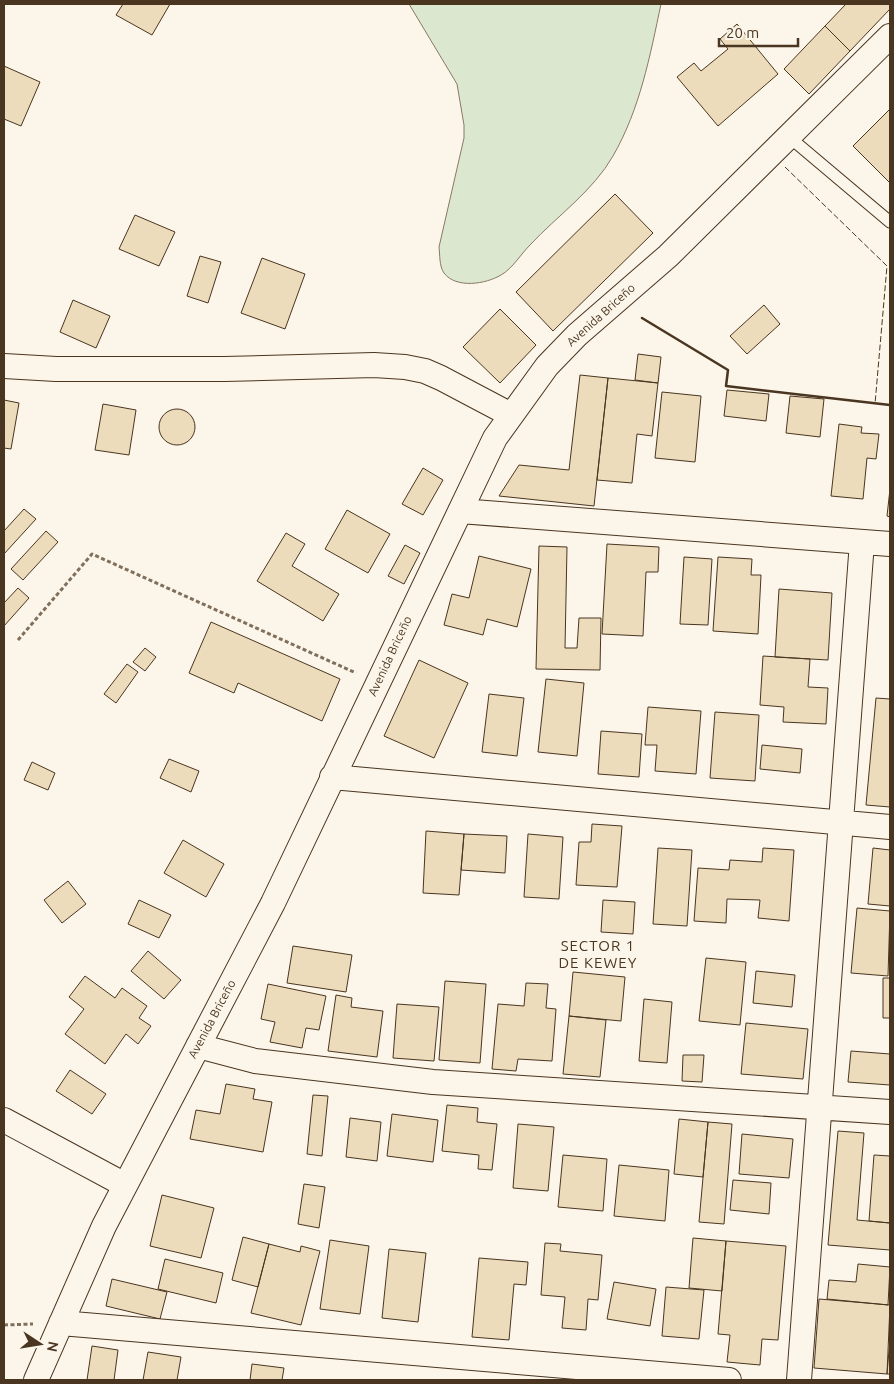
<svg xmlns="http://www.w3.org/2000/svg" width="894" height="1384" font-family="Ubuntu,sans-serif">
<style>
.green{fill:#dce7d0;stroke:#887966}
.building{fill:#ecdcbc;stroke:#4a3520}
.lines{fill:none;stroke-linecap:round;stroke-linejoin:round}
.service-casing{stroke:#4a3520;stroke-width:13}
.minor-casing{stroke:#4a3520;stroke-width:26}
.path{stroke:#7f6f5c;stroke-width:3;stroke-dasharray:4 2.5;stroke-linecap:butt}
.service{stroke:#fbf6e9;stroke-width:11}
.minor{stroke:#fbf6e9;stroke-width:24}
.fence{stroke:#4a3520;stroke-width:1;stroke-dasharray:6 2.5;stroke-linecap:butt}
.wall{stroke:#4a3520;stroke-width:2.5}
.labels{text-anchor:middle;stroke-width:4;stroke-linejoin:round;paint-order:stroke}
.street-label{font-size:12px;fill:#4a3520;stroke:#fbf6e9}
.quarter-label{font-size:15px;letter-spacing:1px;fill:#4a3520;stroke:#fbf6e9}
</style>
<rect width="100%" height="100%" fill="#fbf6e9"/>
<!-- green -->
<path class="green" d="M 409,4 L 661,4 C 650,56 640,109 613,156 C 593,191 557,216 530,245 C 520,255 513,268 501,275 C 486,284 456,289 444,273 C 439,266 440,254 439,247 L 464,138 L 464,125 L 457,84 Z"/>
<!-- building -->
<path class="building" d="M 123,4 L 170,4 L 152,35 L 116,15 Z
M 846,4 L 890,4 L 890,9 L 850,51 L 825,26 Z
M 737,24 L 778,74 L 718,126 L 677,77 L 694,63 L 701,71 L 728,49 L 720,39 Z
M 825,26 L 850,51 L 809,94 L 784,69 Z
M 4,66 L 40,82 L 21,126 L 4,119 Z
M 890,109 L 890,183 L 853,146 Z
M 615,194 L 653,233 L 553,331 L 516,292 Z
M 135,215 L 175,232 L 159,266 L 119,249 Z
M 200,256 L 221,262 L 208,303 L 187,296 Z
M 262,258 L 305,274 L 285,329 L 241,313 Z
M 73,300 L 110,316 L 96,348 L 60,332 Z
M 764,305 L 780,324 L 747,354 L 730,336 Z
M 500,309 L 536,345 L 500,383 L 463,347 Z
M 638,354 L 661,357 L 658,383 L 635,380 Z
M 580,375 L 608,378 L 594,506 L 499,496 L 519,465 L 569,470 Z
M 608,378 L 658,383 L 652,436 L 637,434 L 632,483 L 597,480 Z
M 727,390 L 769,394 L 766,421 L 724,416 Z
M 662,392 L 701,396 L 695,462 L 655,458 Z
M 790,396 L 824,399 L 820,437 L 786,433 Z
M 4,400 L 19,403 L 11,449 L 4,448 Z
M 103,404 L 136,410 L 129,455 L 95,450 Z
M159 427a18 18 0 1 1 36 0a18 18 0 1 1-36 0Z
M 839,424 L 862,427 L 861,433 L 879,434 L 876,459 L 867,458 L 863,499 L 831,496 Z
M 423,468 L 443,480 L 423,515 L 402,504 Z
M 890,489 L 890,517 L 887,516 Z
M 24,509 L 36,519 L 4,554 L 4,531 Z
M 347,510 L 390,534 L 368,573 L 325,549 Z
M 46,531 L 58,542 L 23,580 L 11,569 Z
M 286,533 L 305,544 L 292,566 L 339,594 L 323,621 L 257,581 Z
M 607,544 L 659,547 L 658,572 L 646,572 L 643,636 L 602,634 Z
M 405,545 L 420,553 L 404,584 L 388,576 Z
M 539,546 L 567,547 L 565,648 L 577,648 L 579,618 L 601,618 L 600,670 L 536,669 Z
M 479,556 L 531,569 L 517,627 L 487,619 L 483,635 L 444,625 L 452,594 L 469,598 Z
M 684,557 L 712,559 L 708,625 L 680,624 Z
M 718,557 L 752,559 L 751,575 L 761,575 L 758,634 L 713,631 Z
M 18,588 L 29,598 L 4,626 L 4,603 Z
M 779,589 L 832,593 L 828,660 L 775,657 Z
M 211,622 L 340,679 L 322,721 L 238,683 L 234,693 L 189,673 Z
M 145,648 L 156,657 L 145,671 L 133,662 Z
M 763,656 L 810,659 L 808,687 L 828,688 L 826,724 L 783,722 L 784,707 L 760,705 Z
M 419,660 L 468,683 L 434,758 L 384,736 Z
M 127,664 L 138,672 L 116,703 L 104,694 Z
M 546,679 L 584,683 L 577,756 L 538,752 Z
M 489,694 L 524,698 L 517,756 L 482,752 Z
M 876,698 L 890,699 L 890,807 L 866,805 Z
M 648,707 L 701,711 L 696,774 L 655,771 L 657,745 L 645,745 Z
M 715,712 L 759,715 L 755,781 L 710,778 Z
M 601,731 L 642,734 L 639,777 L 598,774 Z
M 762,745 L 802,749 L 800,773 L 760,769 Z
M 169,759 L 199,771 L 191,792 L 160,778 Z
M 32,762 L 55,773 L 48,790 L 24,780 Z
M 592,824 L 622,826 L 617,887 L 576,885 L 579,842 L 591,842 Z
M 426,831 L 464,834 L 459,895 L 423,893 Z
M 464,834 L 507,836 L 505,873 L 461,870 Z
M 528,834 L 563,837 L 559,899 L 524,897 Z
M 183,840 L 224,864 L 206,897 L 164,873 Z
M 658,848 L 692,850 L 687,926 L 653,924 Z
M 763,848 L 794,850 L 789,921 L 758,918 L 760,900 L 727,899 L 726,923 L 694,921 L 698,868 L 729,870 L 730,860 L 762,862 Z
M 873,848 L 890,850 L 890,906 L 868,904 Z
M 68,881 L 86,904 L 62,923 L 44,900 Z
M 139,900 L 171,915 L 159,938 L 128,924 Z
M 603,900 L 635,902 L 633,934 L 601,932 Z
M 857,908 L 890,911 L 888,976 L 851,973 Z
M 293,946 L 352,955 L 346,992 L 287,983 Z
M 148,951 L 181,980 L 164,999 L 131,971 Z
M 706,958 L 746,962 L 740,1025 L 699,1021 Z
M 756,971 L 795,975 L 792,1007 L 753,1003 Z
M 573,972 L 625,977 L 621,1021 L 569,1016 Z
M 85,976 L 115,998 L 122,988 L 147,1006 L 139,1018 L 151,1026 L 138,1044 L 126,1034 L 105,1064 L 65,1034 L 84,1009 L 69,997 Z
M 883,978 L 890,978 L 890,1018 L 883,1018 Z
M 445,981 L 486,984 L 480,1063 L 439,1060 Z
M 526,983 L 548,984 L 546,1008 L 556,1009 L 552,1061 L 518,1059 L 516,1071 L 492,1069 L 498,1004 L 524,1006 Z
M 268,984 L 326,996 L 319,1030 L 306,1028 L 302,1048 L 270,1042 L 275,1022 L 261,1019 Z
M 336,995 L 352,998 L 351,1007 L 383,1011 L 377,1057 L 328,1051 Z
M 644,999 L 672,1002 L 667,1063 L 639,1061 Z
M 397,1004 L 439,1007 L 434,1061 L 393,1058 Z
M 569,1016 L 606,1020 L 600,1077 L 563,1074 Z
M 746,1023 L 808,1029 L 803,1079 L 741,1074 Z
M 890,1044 L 890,1085 L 848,1082 L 851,1051 L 890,1054 Z
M 683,1055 L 704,1055 L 702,1082 L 682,1081 Z
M 70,1070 L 106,1094 L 92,1114 L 56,1091 Z
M 226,1084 L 255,1089 L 253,1099 L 272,1102 L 263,1152 L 190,1139 L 196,1110 L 220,1114 Z
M 313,1095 L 328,1096 L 322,1156 L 307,1154 Z
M 447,1105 L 478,1108 L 477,1122 L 497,1124 L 492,1170 L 478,1169 L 479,1155 L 442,1151 Z
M 392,1114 L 438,1120 L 433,1162 L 387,1156 Z
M 350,1118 L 381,1122 L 377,1161 L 346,1157 Z
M 679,1119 L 708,1122 L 703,1177 L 674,1174 Z
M 708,1122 L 732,1124 L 724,1224 L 699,1222 Z
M 518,1124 L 554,1127 L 548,1191 L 513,1188 Z
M 838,1131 L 864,1133 L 857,1220 L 890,1223 L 890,1250 L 828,1245 Z
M 742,1134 L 793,1139 L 789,1178 L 739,1174 Z
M 563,1155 L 607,1159 L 603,1211 L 558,1207 Z
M 874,1155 L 890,1156 L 890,1223 L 869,1221 Z
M 619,1165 L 669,1170 L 665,1221 L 614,1216 Z
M 733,1180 L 771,1183 L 769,1214 L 730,1210 Z
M 304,1184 L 325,1187 L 319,1228 L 298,1224 Z
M 162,1195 L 214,1208 L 201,1258 L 150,1246 Z
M 243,1237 L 269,1244 L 258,1287 L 232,1280 Z
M 693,1238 L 726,1241 L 722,1291 L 689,1288 Z
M 330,1240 L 369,1246 L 360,1314 L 320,1309 Z
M 726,1241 L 786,1246 L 778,1340 L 762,1339 L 760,1365 L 727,1362 L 730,1335 L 718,1334 Z
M 545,1243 L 561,1244 L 560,1251 L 602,1255 L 598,1300 L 588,1299 L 586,1330 L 562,1328 L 565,1297 L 541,1295 Z
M 269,1244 L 300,1252 L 301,1246 L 320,1251 L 301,1325 L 251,1313 Z
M 389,1249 L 426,1253 L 418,1322 L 382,1318 Z
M 479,1258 L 528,1262 L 526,1285 L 514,1284 L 509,1340 L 472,1337 Z
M 165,1259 L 223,1273 L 216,1303 L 158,1289 Z
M 858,1264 L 890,1267 L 888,1305 L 827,1299 L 829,1280 L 856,1282 Z
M 112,1279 L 167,1292 L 160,1319 L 106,1306 Z
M 614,1282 L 656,1289 L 650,1326 L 607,1319 Z
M 666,1287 L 704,1290 L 699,1339 L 662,1336 Z
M 819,1299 L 890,1305 L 887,1374 L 814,1368 Z
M 890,1339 L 890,1374 L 887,1374 Z
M 92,1346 L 118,1350 L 114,1380 L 87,1380 Z
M 148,1352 L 181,1357 L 177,1380 L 143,1380 Z
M 252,1364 L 284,1368 L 282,1380 L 250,1380 Z"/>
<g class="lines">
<!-- service casing -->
<g class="service-casing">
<path id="service" d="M 788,136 L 890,222"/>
</g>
<!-- minor casing -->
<g class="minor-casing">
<path id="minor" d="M 4,366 L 56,369 L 224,369 L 374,365 L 405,367 L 425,371 L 441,378 L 511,415
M 460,511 L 890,544
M 332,777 L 890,827
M 198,1046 L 255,1061 L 433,1082 L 890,1112
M 4,1120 L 125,1185
M 61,1323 L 729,1380
M 36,1380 L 104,1226 L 273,903 L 495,438 L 547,366 L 577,335 L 668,256 L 890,36
M 799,1380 L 862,542"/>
</g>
<!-- path -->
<path class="path" d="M 18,640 L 92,554 L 356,673
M 4,1325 L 33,1324"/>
<!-- service -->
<use href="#service" class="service"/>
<!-- minor -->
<use href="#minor" class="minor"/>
<!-- fence -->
<path class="fence" d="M 785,167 L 887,266 L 875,404"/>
<!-- wall -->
<path class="wall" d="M 642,318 L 728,370 L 726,386 L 890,405"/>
</g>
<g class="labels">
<!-- street labels -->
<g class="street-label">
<text transform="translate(601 315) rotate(-42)" y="4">Avenida Briceño</text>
<text transform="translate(390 656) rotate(-65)" y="4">Avenida Briceño</text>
<text transform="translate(212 1019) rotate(-62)" y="4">Avenida Briceño</text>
</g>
<!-- quarter labels -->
<g class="quarter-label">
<text x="598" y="951">SECTOR 1<tspan x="598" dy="17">DE KEWEY</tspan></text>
</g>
</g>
<!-- border -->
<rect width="894" height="1384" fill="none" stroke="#4a3520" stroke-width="10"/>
<!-- north arrow -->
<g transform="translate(40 1344) rotate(102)" stroke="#fbf6e9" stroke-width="4" paint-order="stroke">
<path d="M0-4L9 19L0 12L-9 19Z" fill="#4a3520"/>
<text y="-8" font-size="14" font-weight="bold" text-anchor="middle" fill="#4a3520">N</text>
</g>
<!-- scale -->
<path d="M719 38v8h79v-8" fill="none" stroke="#4a3520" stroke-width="2.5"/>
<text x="726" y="38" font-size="15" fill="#4a3520" stroke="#fbf6e9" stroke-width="4" paint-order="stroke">20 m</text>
</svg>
